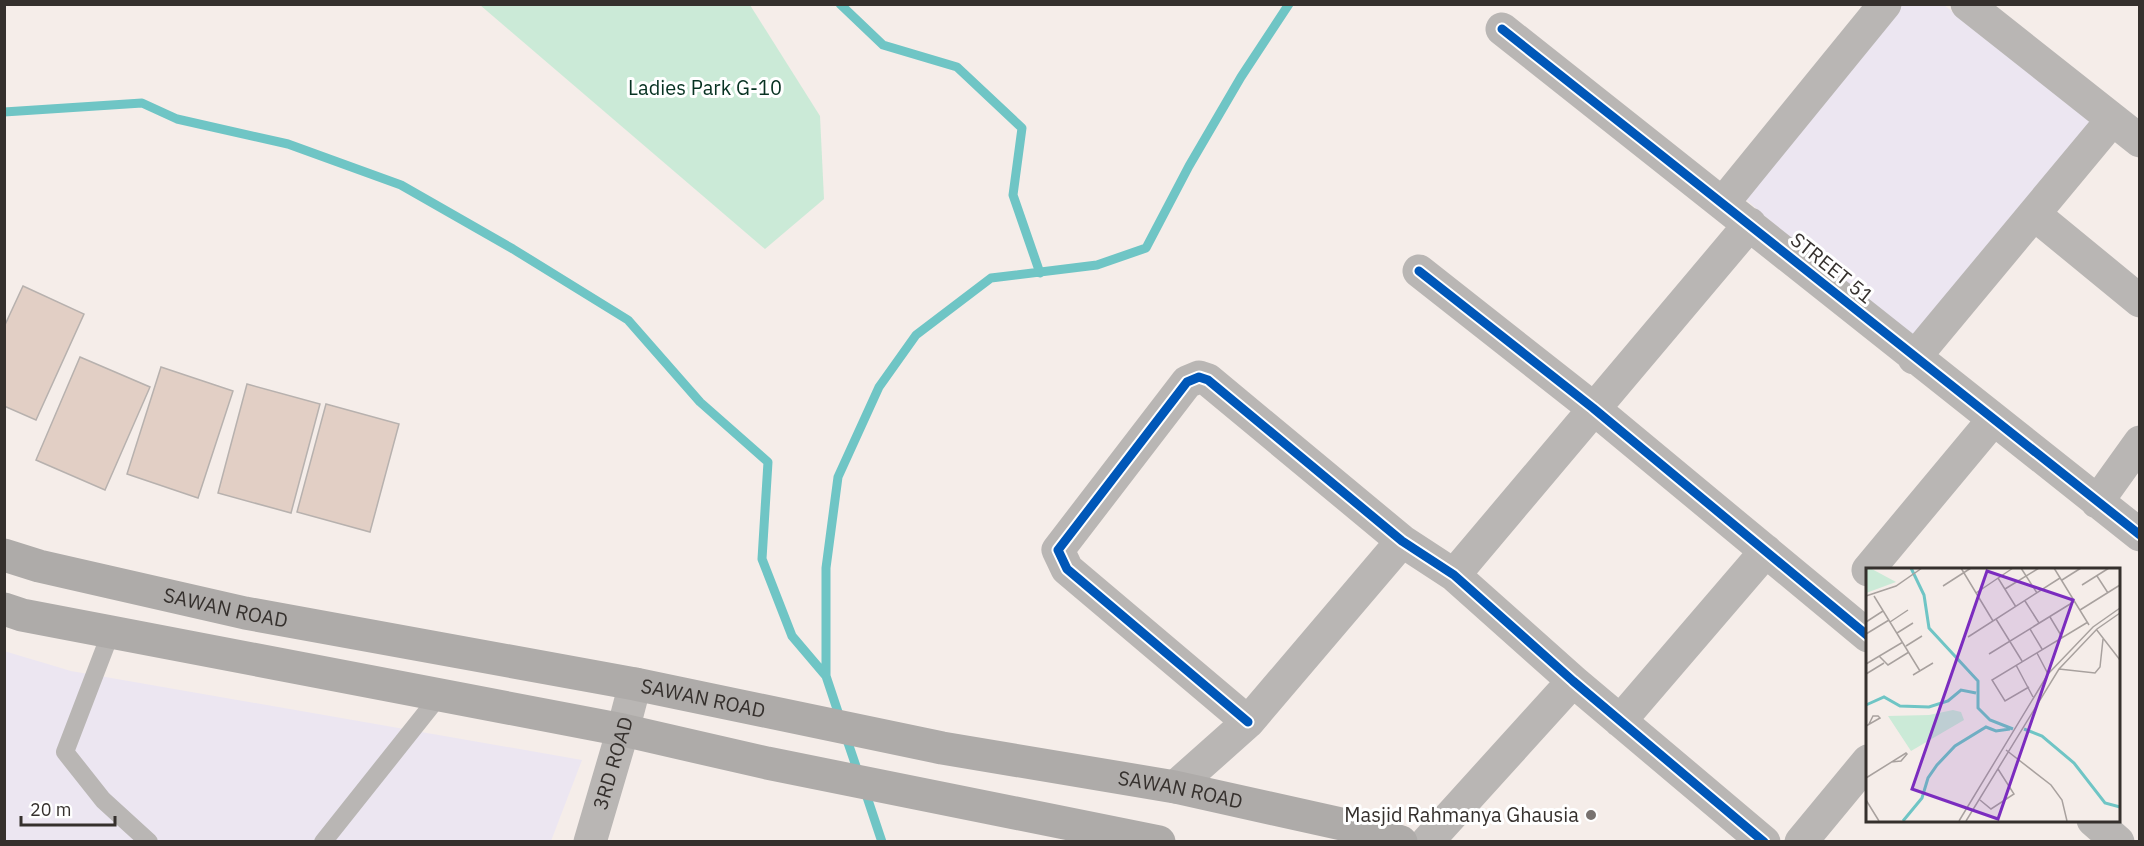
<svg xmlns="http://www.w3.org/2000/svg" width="2144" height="846" font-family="'IBM Plex Sans',sans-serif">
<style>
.commercial{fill:#ece6f1}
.green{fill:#cbead7}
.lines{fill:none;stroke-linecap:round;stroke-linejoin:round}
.stream{stroke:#6fc5c5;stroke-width:9}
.building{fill:#e2cfc5;stroke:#b7b1ae;stroke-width:1.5}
.service{stroke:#b9b6b4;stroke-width:18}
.minor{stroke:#b9b6b4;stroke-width:33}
.tertiary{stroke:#b9b6b4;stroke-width:33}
.secondary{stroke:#aeaba9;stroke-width:33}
.cycleway-casing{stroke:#fff;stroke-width:13}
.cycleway{stroke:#0057b8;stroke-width:9}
.poi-dot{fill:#78726f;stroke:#fff;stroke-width:2}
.labels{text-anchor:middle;stroke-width:6;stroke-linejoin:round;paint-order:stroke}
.park-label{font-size:20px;fill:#073222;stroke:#fff}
.street-label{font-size:20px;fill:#35302d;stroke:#fff}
.poi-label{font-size:20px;fill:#35302d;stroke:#fff;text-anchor:end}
.inset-river{fill:none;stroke:#6fc5c5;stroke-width:3}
.inset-road{fill:none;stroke:#a8a19e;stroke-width:1.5}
.view{fill:#7b2cbf;fill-opacity:0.15;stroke:#7b2cbf;stroke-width:3}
.inset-edge{fill:none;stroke:#35302d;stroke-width:3}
</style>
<rect width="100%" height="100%" fill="#f5ede9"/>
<!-- commercial -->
<path class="commercial" d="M 1897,5 L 1944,5 L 2093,123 L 1917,341 L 1822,267 L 1741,195 Z
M 4,651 L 71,671 L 582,760 L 551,841 L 5,841 Z"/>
<!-- green -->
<path class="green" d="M 480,5 L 750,5 L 820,116 L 824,199 L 765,249 Z"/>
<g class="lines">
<!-- stream -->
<path class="stream" d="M 840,4 L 883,45 L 957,67 L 1022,128 L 1013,195 L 1040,273
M 4,112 L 142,103 L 177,119 L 288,144 L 401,185 L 513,249 L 628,320 L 700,402 L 768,462 L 762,559 L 792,636 L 826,676
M 841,721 L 826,676 L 826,568 L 838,477 L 879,387 L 916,335 L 991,278 L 1097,265 L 1146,248 L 1189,166 L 1241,77 L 1289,4
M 845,734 L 859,775
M 865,791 L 882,842"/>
</g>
<!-- building -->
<path class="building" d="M 23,286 L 84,314 L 36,420 L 4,406 L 4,327 Z
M 80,357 L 150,387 L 105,490 L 36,460 Z
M 161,367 L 233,391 L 198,498 L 127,474 Z
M 247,384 L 320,404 L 291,513 L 218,493 Z
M 326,404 L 399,424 L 370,532 L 297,512 Z"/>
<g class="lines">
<!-- service -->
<path class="service" d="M 111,632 L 65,752 L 103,800 L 149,842
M 323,842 L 440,695"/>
<!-- minor -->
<path class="minor" d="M 1967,4 L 2140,141
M 1502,29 C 1715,197 1926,367 2140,535
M 1723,203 L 1885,4
M 2034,214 L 2140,301
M 1419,271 L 1593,408 L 1868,636
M 1914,358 L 2112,120
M 2097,502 L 2140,442
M 1868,570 L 1993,420
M 1454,575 L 1750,224
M 1620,721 L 1766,551
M 1248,722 L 1067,569 L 1058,550 L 1187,382 L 1199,377 L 1208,380 L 1402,541 L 1454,575 L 1573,681 L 1764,842
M 1175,787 L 1248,722 L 1402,541
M 2093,820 L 2118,842
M 1427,842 L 1573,681
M 1801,842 L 1868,761"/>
<!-- tertiary -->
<path class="tertiary" id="s1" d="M 590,842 L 623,730 L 635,684"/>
<!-- secondary -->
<g class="secondary">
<path id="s2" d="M 4,555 L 39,566 L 245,613 L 635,684 L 942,748 L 1175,787 L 1355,827 L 1401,842"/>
<path d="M 4,609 L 22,615 L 111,632 L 623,730 L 767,763 L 1159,842"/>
</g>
<!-- cycleway casing -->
<g class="cycleway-casing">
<path id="cycleway" d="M 1502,29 C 1715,197 1926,367 2140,535
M 1419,271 L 1593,408 L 1868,636
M 1248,722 L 1067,569 L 1058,550 L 1187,382 L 1199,377 L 1208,380 L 1402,541 L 1454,575 L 1573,681 L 1764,842"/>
</g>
<!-- cycleway -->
<use href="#cycleway" class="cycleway"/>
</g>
<!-- markers -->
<circle class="poi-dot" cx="1591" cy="815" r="6"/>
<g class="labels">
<!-- park labels -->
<g class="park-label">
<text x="705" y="95">Ladies Park G-10</text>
</g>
<!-- street labels -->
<g class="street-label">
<text transform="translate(1832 268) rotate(39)" y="7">STREET 51</text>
<text dy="7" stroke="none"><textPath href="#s2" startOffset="228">SAWAN ROAD</textPath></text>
<text dy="7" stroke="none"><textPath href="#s2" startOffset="714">SAWAN ROAD</textPath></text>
<text dy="7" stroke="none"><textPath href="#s1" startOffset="82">3RD ROAD</textPath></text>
<text dy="7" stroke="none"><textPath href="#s2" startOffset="1200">SAWAN ROAD</textPath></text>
</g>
<!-- poi labels -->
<g class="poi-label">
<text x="1579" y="822">Masjid Rahmanya Ghausia</text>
</g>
</g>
<!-- overview -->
<g transform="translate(1866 568)">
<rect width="254" height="254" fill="#f5ede9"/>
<path d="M 0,0 L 4,0 L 30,14 L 0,25 ZM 87,142 L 95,144 L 98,152 L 45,183 L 22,148 L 63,147 Z" fill="#cbead7"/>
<path class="inset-river" d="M 45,0 L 58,27 L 63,60 L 112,113 L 112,140 L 124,152 L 147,161M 0,137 L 18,129 L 34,138 L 63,139 L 82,133 L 95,122 L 110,125M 158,161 L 176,168 L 208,195 L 239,235 L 254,239M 37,253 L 56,230 L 62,210 L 71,197 L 89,178 L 120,159 L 130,163 L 144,161"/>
<path class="inset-road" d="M 95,0 L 127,53M 155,0 L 171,25M 188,0 L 223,57M 231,8 L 242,25M 132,10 L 150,39M 196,12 L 215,0M 216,17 L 243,0M 77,18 L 105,0M 139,21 L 173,0M 110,25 L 147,0M 0,28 L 30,18 L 56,0M 8,28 L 54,103M 159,33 L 173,55M 214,42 L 254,17M 184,49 L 196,69M 130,51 L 156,93M 0,54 L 17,43M 24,54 L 42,42M 164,61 L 176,81M 230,61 L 254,92M 31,65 L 47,55M 0,66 L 23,52M 102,69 L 194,10M 40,78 L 56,68M 171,85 L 182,106M 123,86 L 209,33M 13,88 L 22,97 L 43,84M 0,96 L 37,74M 150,97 L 167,129M 193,101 L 229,105 L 234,99 L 237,71M 0,106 L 18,95M 47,107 L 67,95M 163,119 L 139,133 L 126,112 L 222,54M 0,158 L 14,150 L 12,148 L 7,148 L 3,156M 140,182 L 185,217 L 196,232 L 201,253M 0,210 L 40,185 L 41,186 L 35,193 L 25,194M 0,232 L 13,253M 114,232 L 125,241 L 148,226 L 132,201M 93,253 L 182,106 L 227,59 L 254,40M 100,253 L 193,101 L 231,61 L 254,45"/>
<path class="view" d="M 121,3 L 207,32 L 132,251 L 46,221 Z"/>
<rect width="254" height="254" class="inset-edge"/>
</g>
<!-- border -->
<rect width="2144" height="846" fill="none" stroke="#35302d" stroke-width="12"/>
<!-- scale -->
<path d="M21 816v9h94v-9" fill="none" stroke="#35302d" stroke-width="3"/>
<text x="30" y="816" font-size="18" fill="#35302d" stroke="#ffffff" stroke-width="4.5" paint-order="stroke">20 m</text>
</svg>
